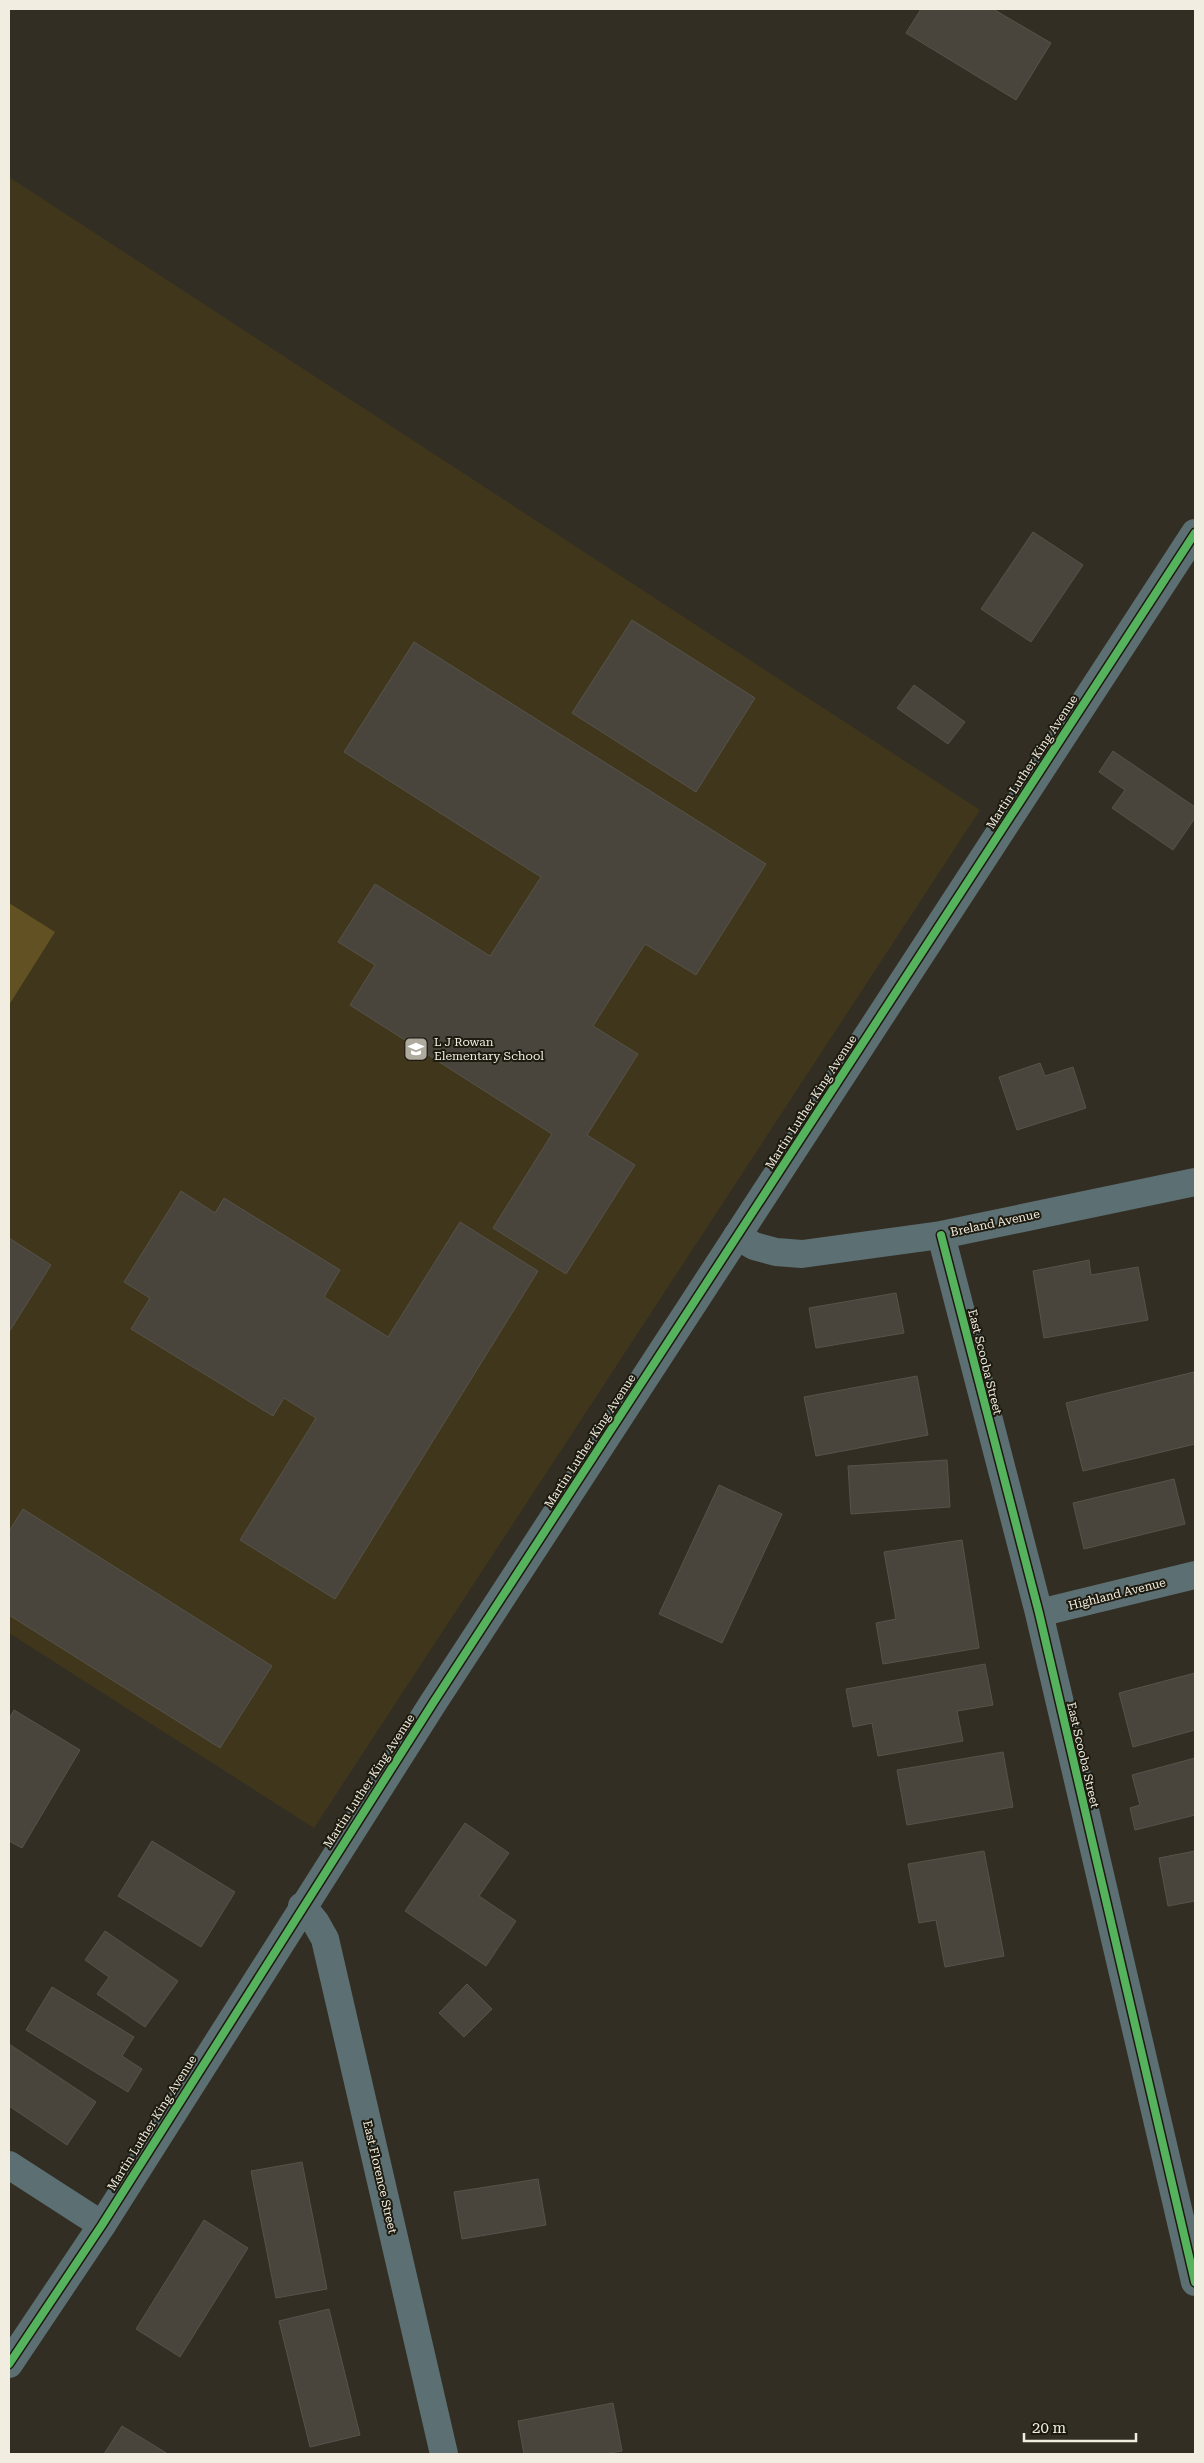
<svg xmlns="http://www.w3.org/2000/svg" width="1204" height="2463" font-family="'Roboto Serif',serif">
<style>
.built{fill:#3f361c}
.green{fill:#615123}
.building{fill:#49453c;stroke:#57534a}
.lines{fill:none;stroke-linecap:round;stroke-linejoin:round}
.minor{stroke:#5c6f73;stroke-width:28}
.tertiary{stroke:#5c6f73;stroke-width:28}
.cycleway-casing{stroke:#1d1a10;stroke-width:11}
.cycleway{stroke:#56b35d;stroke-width:8}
.labels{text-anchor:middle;stroke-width:4;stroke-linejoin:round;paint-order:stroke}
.street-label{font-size:12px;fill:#f1ede0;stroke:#1d1a10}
.poi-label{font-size:12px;fill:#f1ede0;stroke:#1d1a10;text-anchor:start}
</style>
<rect width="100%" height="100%" fill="#332e23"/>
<!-- built -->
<path class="built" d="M 9,177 L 980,810 L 314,1828 L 9,1633 Z"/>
<!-- green -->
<path class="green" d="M 9,903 L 55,932 L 9,1005 Z"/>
<!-- building -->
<path class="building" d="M 921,9 L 993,9 L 1051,43 L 1016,100 L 906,33 Z
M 1033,532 L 1083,565 L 1031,642 L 981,609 Z
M 632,620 L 755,698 L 696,792 L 572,713 Z
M 414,642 L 766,864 L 696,975 L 645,944 L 593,1026 L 638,1054 L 587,1135 L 635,1165 L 566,1274 L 493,1228 L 552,1134 L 350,1005 L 375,965 L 338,942 L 375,884 L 490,956 L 541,877 L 344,752 Z
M 914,685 L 965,722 L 948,744 L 897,708 Z
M 1113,751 L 1195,807 L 1195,818 L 1173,850 L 1112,808 L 1125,790 L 1099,772 Z
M 1040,1063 L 1045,1076 L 1073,1067 L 1086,1108 L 1017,1130 L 999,1077 Z
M 181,1191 L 215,1213 L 224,1198 L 340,1270 L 324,1297 L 388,1337 L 460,1222 L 538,1271 L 335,1599 L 240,1540 L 316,1418 L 284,1398 L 273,1416 L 131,1329 L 150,1298 L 124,1282 Z
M 9,1238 L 51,1265 L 9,1332 Z
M 1089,1260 L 1091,1275 L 1138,1267 L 1148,1320 L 1044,1338 L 1033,1271 Z
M 896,1293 L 904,1333 L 816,1348 L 809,1308 Z
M 1194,1372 L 1195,1444 L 1083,1471 L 1066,1403 Z
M 917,1376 L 928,1435 L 816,1456 L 804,1397 Z
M 947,1460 L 950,1507 L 851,1514 L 848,1466 Z
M 1174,1479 L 1185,1524 L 1084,1549 L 1073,1503 Z
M 719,1485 L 782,1514 L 722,1643 L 659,1614 Z
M 23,1509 L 272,1666 L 220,1748 L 9,1615 L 9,1531 Z
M 962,1540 L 979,1648 L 883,1664 L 876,1623 L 896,1619 L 884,1552 Z
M 985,1664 L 993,1705 L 957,1711 L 963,1741 L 878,1756 L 872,1723 L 853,1727 L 846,1689 Z
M 1195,1673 L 1195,1730 L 1133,1747 L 1119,1693 Z
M 14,1710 L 80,1750 L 22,1848 L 9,1841 L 9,1719 Z
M 1003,1752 L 1013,1807 L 907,1825 L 897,1770 Z
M 1195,1758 L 1195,1815 L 1135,1830 L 1130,1808 L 1140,1805 L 1132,1775 Z
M 465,1823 L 509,1853 L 479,1896 L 516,1921 L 486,1966 L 405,1911 Z
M 152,1841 L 235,1892 L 201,1947 L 118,1896 Z
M 984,1851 L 1004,1956 L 945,1967 L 936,1920 L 919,1923 L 908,1864 Z
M 1195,1851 L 1195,1901 L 1168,1906 L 1159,1858 Z
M 105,1931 L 178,1981 L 145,2027 L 97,1994 L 109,1977 L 85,1960 Z
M 467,1984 L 492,2009 L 464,2037 L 439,2013 Z
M 52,1987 L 134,2037 L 122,2056 L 142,2069 L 128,2092 L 26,2030 Z
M 9,2044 L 96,2102 L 67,2145 L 9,2106 Z
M 302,2162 L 327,2289 L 276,2298 L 251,2171 Z
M 538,2179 L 546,2225 L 462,2239 L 454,2192 Z
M 204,2220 L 248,2248 L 180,2357 L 136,2329 Z
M 329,2309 L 360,2435 L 310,2447 L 279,2321 Z
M 613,2403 L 622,2451 L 604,2454 L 524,2454 L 518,2421 Z
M 122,2426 L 168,2454 L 104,2454 Z"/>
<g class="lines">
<!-- minor -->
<path class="minor" d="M 941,1235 L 1039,1613 L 1195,2282
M 737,1236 L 754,1246 L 776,1252 L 802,1254 L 941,1235 L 1195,1182
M 1039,1613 L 1195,1575
M 302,1906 L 316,1923 L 325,1939 L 444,2454
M 9,2165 L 102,2225"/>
<!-- tertiary -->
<path class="tertiary" d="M 9,2364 L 102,2225 L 433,1703 L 1195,533"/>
<!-- cycleway casing -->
<g class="cycleway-casing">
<path id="cycleway" d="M 941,1235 L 1039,1613 L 1195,2282
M 9,2364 L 102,2225 L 433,1703 L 1195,533"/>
</g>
<!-- cycleway -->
<use href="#cycleway" class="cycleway"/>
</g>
<!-- icons -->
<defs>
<g id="school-square" transform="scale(1.25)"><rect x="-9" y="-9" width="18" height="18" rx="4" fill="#aeaa9e" stroke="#1d1a10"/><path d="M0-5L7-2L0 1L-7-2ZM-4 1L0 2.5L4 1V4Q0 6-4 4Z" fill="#fff"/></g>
</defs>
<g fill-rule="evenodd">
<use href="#school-square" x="416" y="1049"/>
</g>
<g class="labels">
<!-- street labels -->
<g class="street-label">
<text transform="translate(1032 762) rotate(-57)" y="4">Martin Luther King Avenue</text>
<text transform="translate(811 1102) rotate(-57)" y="4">Martin Luther King Avenue</text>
<text transform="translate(995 1223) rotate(-12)" y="4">Breland Avenue</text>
<text transform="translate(985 1362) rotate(76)" y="4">East Scooba Street</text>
<text transform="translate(590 1441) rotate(-57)" y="4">Martin Luther King Avenue</text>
<text transform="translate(1117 1594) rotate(-14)" y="4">Highland Avenue</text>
<text transform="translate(1083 1755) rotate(77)" y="4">East Scooba Street</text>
<text transform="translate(369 1781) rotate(-57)" y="4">Martin Luther King Avenue</text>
<text transform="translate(152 2123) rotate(-58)" y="4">Martin Luther King Avenue</text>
<text transform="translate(380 2177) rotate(77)" y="4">East Florence Street</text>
</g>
<!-- poi labels -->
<g class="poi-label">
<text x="434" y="1046">L J Rowan<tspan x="434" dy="14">Elementary School</tspan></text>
</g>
</g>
<!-- border -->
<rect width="1204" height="2463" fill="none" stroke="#f1ede0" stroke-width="20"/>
<!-- scale -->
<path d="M1024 2433v8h112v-8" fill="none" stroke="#f1ede0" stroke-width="2.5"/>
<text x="1032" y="2433" font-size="15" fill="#f1ede0" stroke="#1d1a10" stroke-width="4" paint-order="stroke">20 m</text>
</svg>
